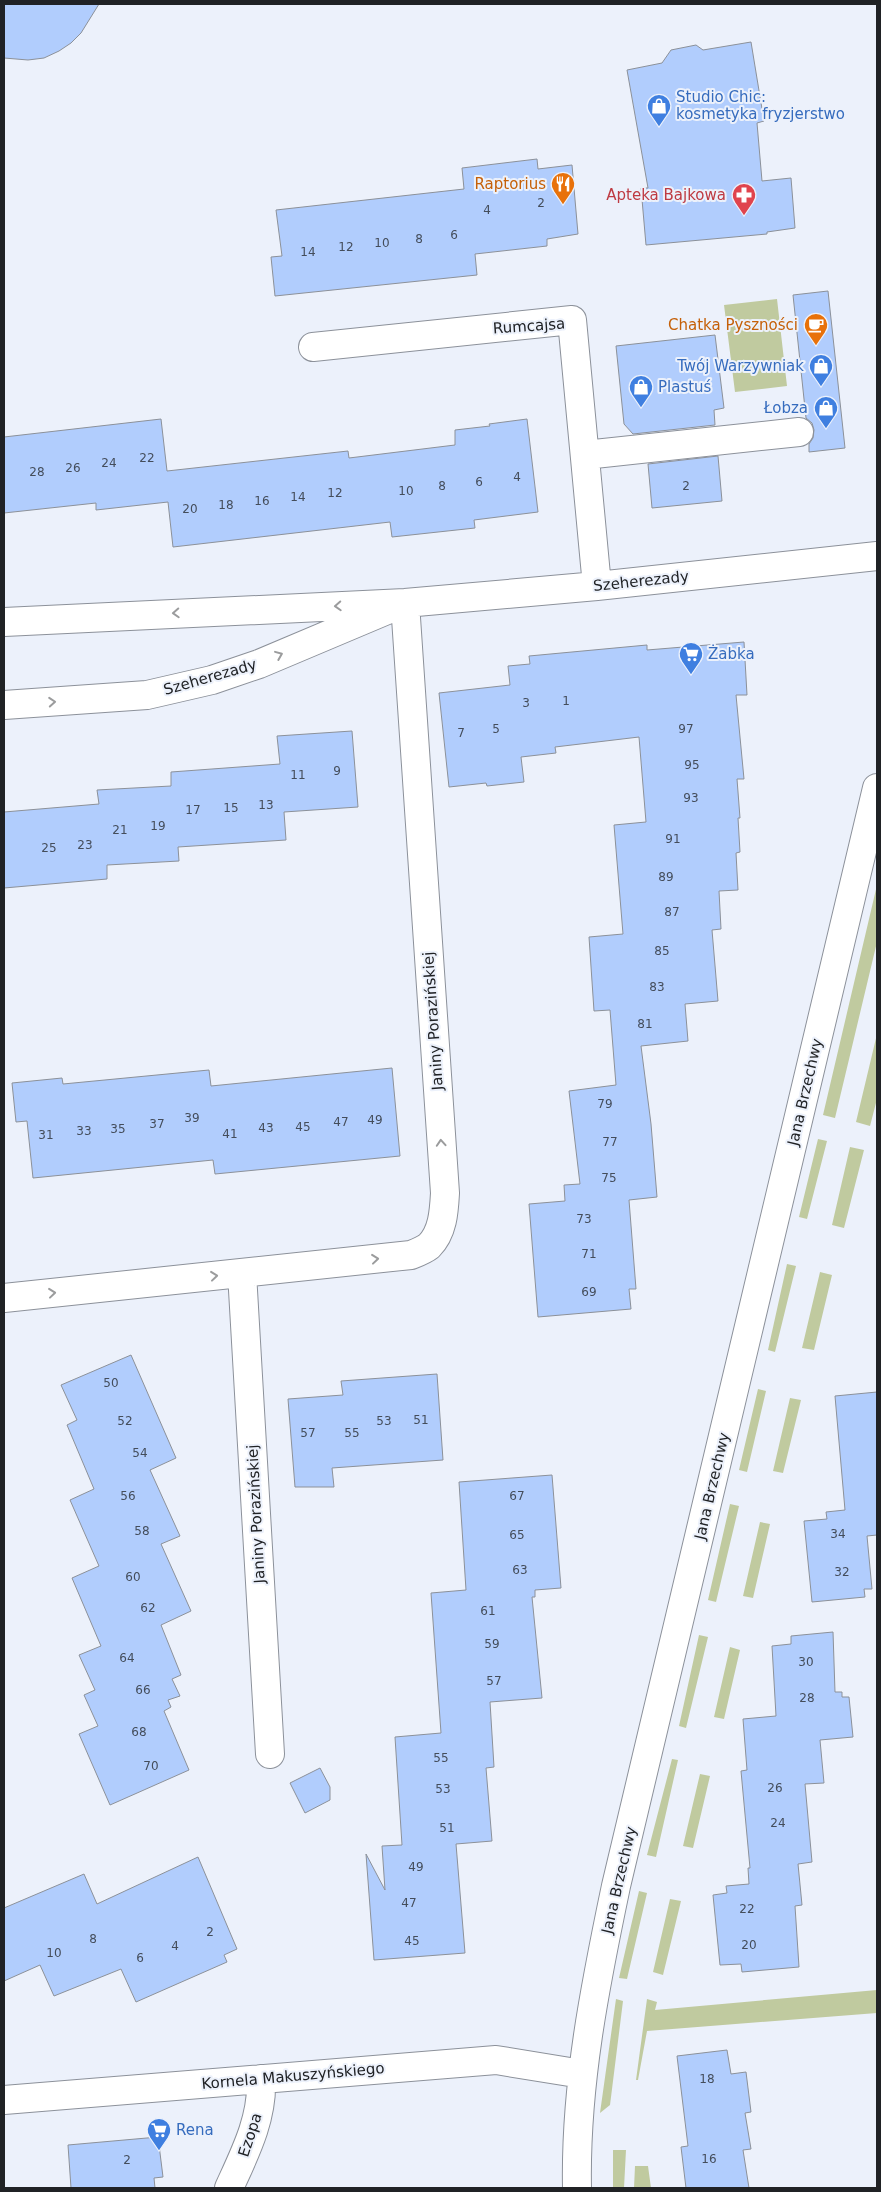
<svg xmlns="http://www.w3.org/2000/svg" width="881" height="2192" font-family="'DejaVu Sans',sans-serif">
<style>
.green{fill:#c0ca9f}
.building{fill:#b1cdfd;stroke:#8c9199}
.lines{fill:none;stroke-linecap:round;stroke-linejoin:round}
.minor-casing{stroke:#8c919a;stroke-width:30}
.minor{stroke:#fff;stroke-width:28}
.oneway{stroke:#9b9c9d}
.labels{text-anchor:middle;stroke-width:4;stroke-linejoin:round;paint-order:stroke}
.number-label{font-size:12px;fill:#444d5b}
.shop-label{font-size:15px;fill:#366cbe;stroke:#ecf1fb;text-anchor:start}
.food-label{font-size:15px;fill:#c56008;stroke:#ecf1fb;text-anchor:end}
.health-label{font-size:15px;fill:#be3a42;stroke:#ecf1fb;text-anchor:end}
.street-label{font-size:15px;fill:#202225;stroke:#ecf1fb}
</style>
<rect width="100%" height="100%" fill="#ecf1fb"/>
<!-- green -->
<path class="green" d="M 777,299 L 787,386 L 735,392 L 724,305 Z
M 877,885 L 877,942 L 835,1118 L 823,1115 Z
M 877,1034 L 877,1099 L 870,1126 L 856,1122 Z
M 818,1139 L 827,1141 L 807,1219 L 799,1217 Z
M 850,1147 L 864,1150 L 844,1228 L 832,1225 Z
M 787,1264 L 796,1266 L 775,1352 L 768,1350 Z
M 820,1272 L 832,1275 L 814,1350 L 802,1348 Z
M 758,1389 L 766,1391 L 747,1472 L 739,1470 Z
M 790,1398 L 801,1400 L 783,1473 L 773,1471 Z
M 730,1504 L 739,1506 L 716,1602 L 708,1600 Z
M 760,1522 L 770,1524 L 753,1598 L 743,1596 Z
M 699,1635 L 708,1637 L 686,1728 L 679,1726 Z
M 730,1647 L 740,1650 L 724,1719 L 714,1717 Z
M 672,1759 L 678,1760 L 656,1857 L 647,1855 Z
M 700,1774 L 710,1776 L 693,1848 L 683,1846 Z
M 639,1891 L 647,1893 L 627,1979 L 619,1978 Z
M 670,1899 L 681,1901 L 663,1975 L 653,1972 Z
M 877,1990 L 877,2013 L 647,2031 L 638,2080 L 636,2080 L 647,1999 L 657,2002 L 655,2010 Z
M 616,1999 L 623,2001 L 610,2105 L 600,2113 Z
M 613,2150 L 626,2150 L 624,2188 L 613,2188 Z
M 635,2166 L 648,2166 L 651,2188 L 634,2188 Z"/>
<!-- building -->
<path class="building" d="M 4,4 L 99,4 L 81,33 L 71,43 L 59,51 L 44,58 L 28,60 L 4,58 Z
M 751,42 L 764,121 L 757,123 L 762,181 L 791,178 L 795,228 L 767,232 L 767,234 L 646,245 L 641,188 L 648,188 L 627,70 L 662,63 L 671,50 L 696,45 L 703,50 Z
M 537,159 L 538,169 L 572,165 L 578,234 L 547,239 L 547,246 L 475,254 L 477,275 L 275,296 L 271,257 L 282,256 L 276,210 L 464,189 L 462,168 Z
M 828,291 L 845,448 L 809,452 L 809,444 L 813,438 L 814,430 L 812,423 L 806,418 L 793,295 Z
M 715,335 L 724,408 L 714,410 L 715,425 L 633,434 L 624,424 L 616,346 Z
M 161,419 L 167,471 L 348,451 L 349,458 L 455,445 L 455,430 L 490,426 L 489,424 L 527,419 L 538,512 L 474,520 L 475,528 L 392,537 L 390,522 L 173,547 L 168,502 L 96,510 L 96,503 L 4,513 L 4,437 Z
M 718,456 L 722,501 L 652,508 L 648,464 Z
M 744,642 L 747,695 L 736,695 L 744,779 L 737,779 L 740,818 L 738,818 L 740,852 L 736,853 L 738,890 L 719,891 L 721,929 L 712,930 L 718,1001 L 685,1004 L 688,1041 L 641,1046 L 651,1124 L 657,1197 L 629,1200 L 636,1289 L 629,1289 L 631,1309 L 538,1317 L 529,1204 L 565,1201 L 564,1185 L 580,1184 L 569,1091 L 616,1085 L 610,1010 L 594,1011 L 589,937 L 623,934 L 614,825 L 646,822 L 639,737 L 555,747 L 556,753 L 521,757 L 524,782 L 487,786 L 486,783 L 449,787 L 439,693 L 510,685 L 508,666 L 530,664 L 529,656 L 647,645 L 647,650 Z
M 352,731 L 358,807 L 284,812 L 286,840 L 178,847 L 179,861 L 107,865 L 107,879 L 4,888 L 4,812 L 99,804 L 97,790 L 171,786 L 171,772 L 280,764 L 277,736 Z
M 392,1068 L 400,1156 L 215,1174 L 213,1160 L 33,1178 L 27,1121 L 16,1122 L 12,1083 L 62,1078 L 63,1084 L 209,1070 L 211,1086 Z
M 131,1355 L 176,1458 L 150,1470 L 180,1536 L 161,1544 L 191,1611 L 161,1625 L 181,1675 L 172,1679 L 180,1696 L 168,1700 L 171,1707 L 164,1711 L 189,1770 L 110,1805 L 79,1734 L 98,1726 L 84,1695 L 95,1690 L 79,1655 L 101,1646 L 72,1578 L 99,1566 L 70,1500 L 94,1489 L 67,1425 L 77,1420 L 61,1385 Z
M 437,1374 L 443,1460 L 332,1468 L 334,1487 L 295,1487 L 288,1399 L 343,1395 L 341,1381 Z
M 877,1392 L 877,1535 L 867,1536 L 872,1589 L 864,1589 L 865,1597 L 812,1602 L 804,1521 L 827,1519 L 826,1512 L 845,1510 L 835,1396 Z
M 552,1475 L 561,1588 L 535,1590 L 535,1597 L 532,1597 L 542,1698 L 490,1702 L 494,1767 L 486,1768 L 492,1841 L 456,1844 L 465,1953 L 374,1960 L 366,1854 L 385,1890 L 382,1846 L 402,1845 L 395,1737 L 441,1733 L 431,1593 L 466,1590 L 459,1482 Z
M 833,1632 L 835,1692 L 842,1692 L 842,1697 L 849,1697 L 853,1737 L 820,1740 L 824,1783 L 805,1784 L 812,1862 L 798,1864 L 802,1905 L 795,1906 L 799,1967 L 742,1972 L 741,1964 L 720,1965 L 713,1895 L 727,1893 L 726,1886 L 749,1884 L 748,1868 L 750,1868 L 741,1771 L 747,1770 L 743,1719 L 776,1716 L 772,1646 L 791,1644 L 791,1636 Z
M 320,1768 L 330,1787 L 330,1800 L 305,1813 L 290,1783 Z
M 198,1857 L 237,1949 L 224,1955 L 227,1962 L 136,2002 L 121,1969 L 54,1996 L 40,1965 L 4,1981 L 4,1908 L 84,1874 L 97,1904 Z
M 727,2050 L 731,2074 L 746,2072 L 751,2112 L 745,2113 L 751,2149 L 743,2150 L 749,2188 L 686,2188 L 681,2147 L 688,2146 L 677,2056 Z
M 158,2137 L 163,2177 L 154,2178 L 155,2188 L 71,2188 L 68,2145 Z"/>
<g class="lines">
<!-- minor casing -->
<g class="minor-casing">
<path id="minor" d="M 313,347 L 572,320 L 597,586
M 585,455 L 799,432
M 4,622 L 405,603 L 597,586 L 877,556
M 4,705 L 147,695 L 212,680 L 259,664 L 387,610
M 242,1273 L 270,1754
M 4,1298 L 411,1255 C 416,1253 424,1250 429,1246 C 443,1232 444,1211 445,1193 L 405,603
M 4,2100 L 496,2060 L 582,2074
M 229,2188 C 245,2153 263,2118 261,2079
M 577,2188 C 575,2086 595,1986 616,1886 L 877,788"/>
</g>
<!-- minor -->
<use href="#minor" class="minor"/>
</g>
<!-- one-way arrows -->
<defs><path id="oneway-chevron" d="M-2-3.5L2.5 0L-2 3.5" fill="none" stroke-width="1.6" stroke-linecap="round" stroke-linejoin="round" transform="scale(1.25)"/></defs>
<g class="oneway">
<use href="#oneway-chevron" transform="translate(338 606) rotate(177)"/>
<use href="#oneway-chevron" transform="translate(176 613) rotate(177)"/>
<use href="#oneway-chevron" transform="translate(279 655) rotate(-22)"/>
<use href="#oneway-chevron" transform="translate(52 702) rotate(-4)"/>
<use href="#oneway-chevron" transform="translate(441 1143) rotate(-94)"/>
<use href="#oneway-chevron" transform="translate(375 1259) rotate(-6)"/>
<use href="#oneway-chevron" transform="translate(214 1276) rotate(-6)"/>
<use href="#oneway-chevron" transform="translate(52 1293) rotate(-6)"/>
</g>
<!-- icons -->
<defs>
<g id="shop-pin" transform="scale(1.25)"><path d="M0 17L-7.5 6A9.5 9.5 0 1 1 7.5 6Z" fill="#3f7fe0" stroke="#ecf1fb"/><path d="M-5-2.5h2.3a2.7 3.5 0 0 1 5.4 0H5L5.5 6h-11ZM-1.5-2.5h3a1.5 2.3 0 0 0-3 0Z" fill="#fff"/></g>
<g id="restaurant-pin" transform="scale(1.25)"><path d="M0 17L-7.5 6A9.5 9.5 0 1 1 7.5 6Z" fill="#e8710a" stroke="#ecf1fb"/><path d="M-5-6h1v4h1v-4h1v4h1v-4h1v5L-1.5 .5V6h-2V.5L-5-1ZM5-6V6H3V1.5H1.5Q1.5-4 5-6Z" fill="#fff"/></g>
<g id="pharmacy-pin" transform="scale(1.25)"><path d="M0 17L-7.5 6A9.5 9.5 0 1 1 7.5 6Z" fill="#e0444e" stroke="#ecf1fb"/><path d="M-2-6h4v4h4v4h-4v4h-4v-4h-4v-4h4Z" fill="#fff"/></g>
<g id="cafe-pin" transform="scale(1.25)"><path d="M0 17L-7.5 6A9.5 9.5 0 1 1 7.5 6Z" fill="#e8710a" stroke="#ecf1fb"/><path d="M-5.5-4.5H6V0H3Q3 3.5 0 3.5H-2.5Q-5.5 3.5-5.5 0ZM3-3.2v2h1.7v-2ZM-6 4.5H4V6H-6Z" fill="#fff"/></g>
<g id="supermarket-pin" transform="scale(1.25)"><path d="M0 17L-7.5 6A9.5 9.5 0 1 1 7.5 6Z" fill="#3f7fe0" stroke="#ecf1fb"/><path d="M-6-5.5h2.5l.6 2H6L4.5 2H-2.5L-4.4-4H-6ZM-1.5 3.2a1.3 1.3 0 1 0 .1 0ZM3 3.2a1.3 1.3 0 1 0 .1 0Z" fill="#fff"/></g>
</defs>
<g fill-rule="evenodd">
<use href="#shop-pin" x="659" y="106"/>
<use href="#restaurant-pin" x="563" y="184"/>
<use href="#pharmacy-pin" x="744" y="195"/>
<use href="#cafe-pin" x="816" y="325"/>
<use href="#shop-pin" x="821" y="366"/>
<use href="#shop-pin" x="641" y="387"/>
<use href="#shop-pin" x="826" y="408"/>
<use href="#supermarket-pin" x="691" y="654"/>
<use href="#supermarket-pin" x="159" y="2130"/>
</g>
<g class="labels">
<!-- number labels -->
<g class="number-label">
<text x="541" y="207">2</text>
<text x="487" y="214">4</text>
<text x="454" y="239">6</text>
<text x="419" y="243">8</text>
<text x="382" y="247">10</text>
<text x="346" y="251">12</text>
<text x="308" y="256">14</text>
<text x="147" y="462">22</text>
<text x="109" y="467">24</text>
<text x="73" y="472">26</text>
<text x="37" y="476">28</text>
<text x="517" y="481">4</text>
<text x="479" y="486">6</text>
<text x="442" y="490">8</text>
<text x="686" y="490">2</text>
<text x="406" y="495">10</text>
<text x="335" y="497">12</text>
<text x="298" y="501">14</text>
<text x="262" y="505">16</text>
<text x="226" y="509">18</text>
<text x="190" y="513">20</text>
<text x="566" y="705">1</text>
<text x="526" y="707">3</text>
<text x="496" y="733">5</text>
<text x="686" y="733">97</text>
<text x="461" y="737">7</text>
<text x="692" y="769">95</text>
<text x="337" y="775">9</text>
<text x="298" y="779">11</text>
<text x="691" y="802">93</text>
<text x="266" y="809">13</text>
<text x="231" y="812">15</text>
<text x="193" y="814">17</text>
<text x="158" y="830">19</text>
<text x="120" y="834">21</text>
<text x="673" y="843">91</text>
<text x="85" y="849">23</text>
<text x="49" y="852">25</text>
<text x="666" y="881">89</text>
<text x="672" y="916">87</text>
<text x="662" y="955">85</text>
<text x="657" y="991">83</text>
<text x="645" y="1028">81</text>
<text x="605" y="1108">79</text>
<text x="192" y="1122">39</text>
<text x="375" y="1124">49</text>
<text x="341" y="1126">47</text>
<text x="157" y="1128">37</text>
<text x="303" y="1131">45</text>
<text x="266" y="1132">43</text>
<text x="118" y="1133">35</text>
<text x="84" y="1135">33</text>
<text x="230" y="1138">41</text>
<text x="46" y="1139">31</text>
<text x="610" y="1146">77</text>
<text x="609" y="1182">75</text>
<text x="584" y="1223">73</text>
<text x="589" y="1258">71</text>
<text x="589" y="1296">69</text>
<text x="111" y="1387">50</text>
<text x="421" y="1424">51</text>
<text x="125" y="1425">52</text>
<text x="384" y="1425">53</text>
<text x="308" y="1437">57</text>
<text x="352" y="1437">55</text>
<text x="140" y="1457">54</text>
<text x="128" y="1500">56</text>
<text x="517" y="1500">67</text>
<text x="142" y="1535">58</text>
<text x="838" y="1538">34</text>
<text x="517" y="1539">65</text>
<text x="520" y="1574">63</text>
<text x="842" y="1576">32</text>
<text x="133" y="1581">60</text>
<text x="148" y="1612">62</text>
<text x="488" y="1615">61</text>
<text x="492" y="1648">59</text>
<text x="127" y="1662">64</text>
<text x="806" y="1666">30</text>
<text x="494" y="1685">57</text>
<text x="143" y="1694">66</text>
<text x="807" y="1702">28</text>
<text x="139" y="1736">68</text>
<text x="441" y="1762">55</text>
<text x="151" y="1770">70</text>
<text x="775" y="1792">26</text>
<text x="443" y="1793">53</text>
<text x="778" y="1827">24</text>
<text x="447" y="1832">51</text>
<text x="416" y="1871">49</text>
<text x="409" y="1907">47</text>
<text x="747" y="1913">22</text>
<text x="210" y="1936">2</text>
<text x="93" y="1943">8</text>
<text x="412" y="1945">45</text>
<text x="749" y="1949">20</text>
<text x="175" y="1950">4</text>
<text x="54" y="1957">10</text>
<text x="140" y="1962">6</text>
<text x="707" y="2083">18</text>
<text x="709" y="2163">16</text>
<text x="127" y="2164">2</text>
</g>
<!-- shop labels -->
<g class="shop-label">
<text x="676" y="102">Studio Chic:<tspan x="676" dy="17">kosmetyka fryzjerstwo</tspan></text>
<text x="804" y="371" text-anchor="end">Twój Warzywniak</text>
<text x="658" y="392">Plastuś</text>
<text x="808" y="413" text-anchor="end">Łobza</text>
<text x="708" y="659">Żabka</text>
<text x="176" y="2135">Rena</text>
</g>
<!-- food labels -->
<g class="food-label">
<text x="546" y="189">Raptorius</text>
<text x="798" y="330">Chatka Pyszności</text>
</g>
<!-- health labels -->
<g class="health-label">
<text x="726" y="200">Apteka Bajkowa</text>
</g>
<!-- street labels -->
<g class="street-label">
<text transform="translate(529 326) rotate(-4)" y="5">Rumcajsa</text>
<text transform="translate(641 581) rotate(-6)" y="5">Szeherezady</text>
<text transform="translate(210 677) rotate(-16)" y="5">Szeherezady</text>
<text transform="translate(433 1021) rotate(-94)" y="5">Janiny Porazińskiej</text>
<text transform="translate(805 1092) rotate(-77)" y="5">Jana Brzechwy</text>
<text transform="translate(712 1486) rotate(-77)" y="5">Jana Brzechwy</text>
<text transform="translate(256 1514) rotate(-93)" y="5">Janiny Porazińskiej</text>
<text transform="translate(619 1880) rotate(-77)" y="5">Jana Brzechwy</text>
<text transform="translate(293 2076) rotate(-5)" y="5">Kornela Makuszyńskiego</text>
<text transform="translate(250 2135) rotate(-72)" y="5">Ezopa</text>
</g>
</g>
<!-- border -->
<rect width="881" height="2192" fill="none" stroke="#202225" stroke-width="10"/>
</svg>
